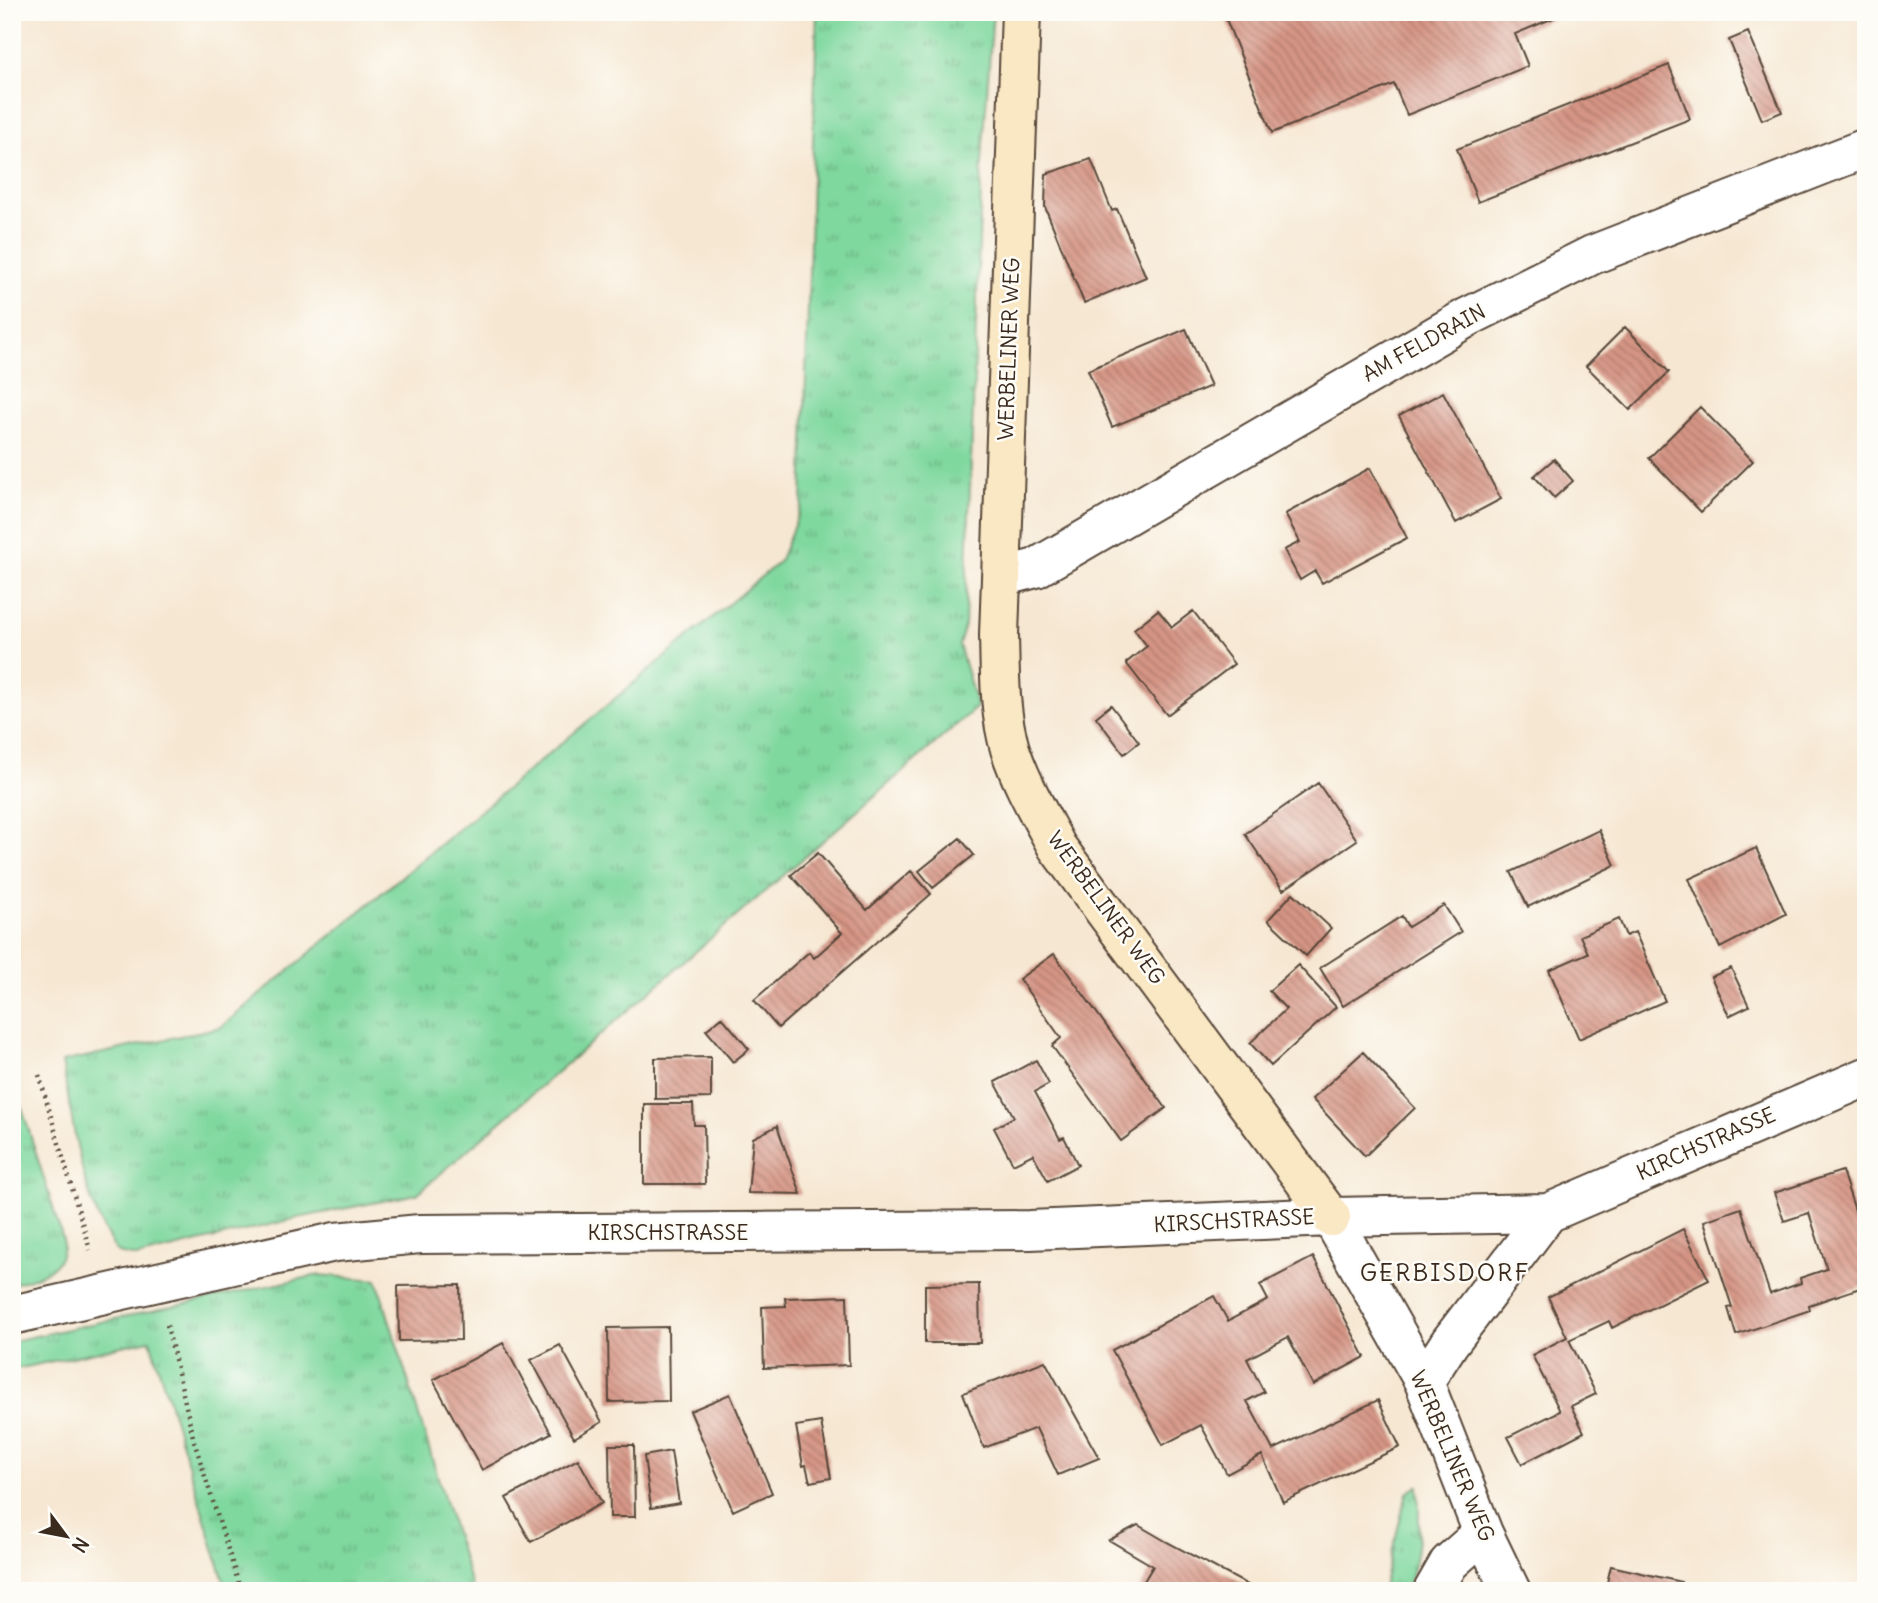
<svg xmlns="http://www.w3.org/2000/svg" width="1878" height="1603" font-family="Delius,sans-serif">
<style>
.grass{fill:url(#grass-tufts);stroke:#5d815e;stroke-width:2}
.building{fill:url(#building-back-hatch)}
.lines{fill:none;stroke-linecap:round;stroke-linejoin:round}
.street-casing{stroke:#574639;stroke-width:42}
.secondary-casing{stroke:#574639;stroke-width:42}
.path{stroke:#574639;stroke-width:4.5;stroke-dasharray:2 5;stroke-linecap:butt}
.street{stroke:#fff;stroke-width:38}
.secondary{stroke:#fae7c3;stroke-width:38}
.labels{text-anchor:middle;stroke-width:5;stroke-linejoin:round;paint-order:stroke}
.street-label{font-size:21px;fill:#3b2a1e;stroke:#fdfcf7}
.quarter-label{font-size:24px;letter-spacing:2px;fill:#3b2a1e;stroke:#fdfcf7}
</style>
<defs>
<pattern id="grass-tufts" width="24" height="20" patternUnits="userSpaceOnUse" patternTransform="scale(1.75)"><rect width="24" height="20" fill="#7fd89e"/><path d="M3 7l-1-3M5 7V3M7 7l1-3M15 17l-1-3M17 17v-4M19 17l1-3" fill="none" stroke="#69af80"/></pattern>
<pattern id="building-back-hatch" width="6" height="6" patternUnits="userSpaceOnUse" patternTransform="scale(1.75)"><rect width="6" height="6" fill="#d69585"/><path d="M-1 5l2 2M0 0l6 6M5-1l2 2" fill="none" stroke="#af7a6c"/></pattern>
</defs>
<rect width="100%" height="100%" fill="#fdfcf7"/>
<filter id="ink" filterUnits="userSpaceOnUse"><feTurbulence type="fractalNoise" baseFrequency=".0143" numOctaves="2"/><feDisplacementMap in="SourceGraphic" scale="14" xChannelSelector="R" yChannelSelector="G"/><feConvolveMatrix kernelMatrix="1 2 1 2 8 2 1 2 1" color-interpolation-filters="sRGB"/></filter>
<filter id="wash" filterUnits="userSpaceOnUse"><feTurbulence type="fractalNoise" baseFrequency=".00686" numOctaves="4" result="noise"/><feDisplacementMap in="SourceGraphic" scale="28" xChannelSelector="R" yChannelSelector="G"/><feGaussianBlur stdDeviation="1.57" result="paint"/><feColorMatrix in="noise" values="0 0 0 0 0 0 0 0 0 0 0 0 0 0 0 0 0 1.4 0 .05"/><feComposite in="paint" operator="in"/></filter>
<g filter="url(#wash)">
<rect width="100%" height="100%" fill="#f6e7d2"/>
<!-- grass -->
<path class="grass" d="M 817,12 L 993,12 L 982,161 L 965,625 L 959,645 L 977,707 L 417,1194 L 298,1218 L 137,1257 L 118,1253 C 80,1199 74,1126 62,1062 L 221,1027 L 779,562 L 802,506 Z
M 12,1076 L 63,1240 C 65,1270 37,1278 12,1284 Z
M 319,1275 L 377,1280 L 473,1591 L 227,1591 L 150,1340 L 12,1370 L 12,1341 Z
M 1418,1486 C 1420,1524 1420,1555 1406,1591 L 1382,1591 L 1407,1493 Z"/>
<g id="blocks">
<!-- building -->
<path class="building" d="M 1223,12 L 1568,12 L 1515,34 L 1528,66 L 1407,115 L 1394,84 L 1272,133 Z
M 1748,32 L 1782,112 L 1762,120 L 1729,40 Z
M 1669,65 L 1690,119 L 1478,202 L 1457,149 Z
M 1091,159 L 1112,211 L 1117,209 L 1146,277 L 1084,303 L 1045,207 L 1046,174 Z
M 1625,327 L 1669,372 L 1630,410 L 1586,366 Z
M 1186,329 L 1211,386 L 1112,427 L 1088,370 Z
M 1443,392 L 1501,499 L 1456,523 L 1399,416 Z
M 1700,407 L 1753,461 L 1701,512 L 1649,458 Z
M 1554,459 L 1573,481 L 1554,498 L 1534,476 Z
M 1370,468 L 1407,538 L 1322,583 L 1315,571 L 1300,580 L 1284,550 L 1300,542 L 1285,514 Z
M 1158,610 L 1172,627 L 1193,611 L 1234,664 L 1167,715 L 1126,663 L 1147,646 L 1134,629 Z
M 1111,705 L 1139,742 L 1124,754 L 1096,717 Z
M 1318,783 L 1357,840 L 1283,890 L 1245,834 Z
M 1599,830 L 1615,865 L 1528,907 L 1511,872 Z
M 960,838 L 974,855 L 933,888 L 919,871 Z
M 1756,848 L 1786,914 L 1720,948 L 1689,879 Z
M 818,853 L 867,910 L 911,871 L 931,894 L 778,1028 L 754,1000 L 809,952 L 814,958 L 842,933 L 791,875 Z
M 1293,893 L 1331,928 L 1306,956 L 1268,920 Z
M 1444,905 L 1461,932 L 1343,1006 L 1320,968 L 1402,916 L 1408,927 Z
M 1619,919 L 1626,936 L 1635,932 L 1665,1001 L 1579,1039 L 1549,970 L 1588,953 L 1580,936 Z
M 1054,954 L 1166,1108 L 1121,1141 L 1052,1046 L 1061,1038 L 1019,979 Z
M 1298,965 L 1336,1007 L 1271,1066 L 1250,1043 L 1286,1009 L 1269,991 Z
M 1731,968 L 1749,1006 L 1729,1016 L 1711,977 Z
M 722,1017 L 749,1049 L 733,1062 L 706,1030 Z
M 1363,1052 L 1415,1108 L 1365,1156 L 1312,1099 Z
M 711,1057 L 711,1098 L 655,1099 L 655,1058 Z
M 1036,1060 L 1049,1084 L 1035,1092 L 1060,1139 L 1064,1137 L 1078,1165 L 1048,1181 L 1033,1154 L 1013,1164 L 994,1128 L 1014,1117 L 995,1082 Z
M 644,1104 L 693,1104 L 694,1125 L 704,1125 L 705,1184 L 644,1184 Z
M 777,1126 L 801,1194 L 748,1193 L 753,1138 Z
M 1842,1171 L 1866,1244 L 1866,1286 L 1809,1305 L 1810,1310 L 1736,1335 L 1728,1308 L 1732,1307 L 1704,1221 L 1741,1208 L 1770,1294 L 1801,1283 L 1800,1278 L 1827,1269 L 1809,1213 L 1784,1221 L 1774,1193 Z
M 1683,1229 L 1709,1280 L 1612,1328 L 1609,1321 L 1569,1340 L 1596,1394 L 1571,1406 L 1584,1432 L 1522,1464 L 1508,1437 L 1560,1411 L 1532,1355 L 1567,1337 L 1548,1297 Z
M 1313,1257 L 1365,1357 L 1313,1385 L 1288,1337 L 1247,1359 L 1264,1392 L 1247,1401 L 1273,1450 L 1378,1400 L 1400,1447 L 1283,1502 L 1262,1455 L 1227,1474 L 1201,1425 L 1163,1445 L 1112,1350 L 1214,1296 L 1228,1321 L 1268,1300 L 1260,1285 Z
M 979,1284 L 980,1343 L 925,1343 L 925,1285 Z
M 460,1285 L 461,1340 L 399,1341 L 398,1286 Z
M 847,1296 L 849,1365 L 764,1368 L 762,1307 L 786,1306 L 785,1298 Z
M 668,1327 L 669,1401 L 609,1402 L 608,1328 Z
M 503,1343 L 551,1433 L 482,1470 L 433,1380 Z
M 560,1345 L 602,1422 L 574,1438 L 531,1360 Z
M 1045,1361 L 1099,1458 L 1058,1475 L 1036,1428 L 984,1448 L 963,1393 Z
M 730,1394 L 772,1493 L 733,1511 L 690,1411 Z
M 821,1422 L 831,1478 L 810,1482 L 806,1465 L 803,1466 L 796,1426 Z
M 609,1445 L 634,1445 L 635,1517 L 610,1517 Z
M 671,1451 L 679,1503 L 651,1508 L 644,1456 Z
M 578,1459 L 602,1503 L 531,1542 L 506,1498 Z
M 1138,1525 L 1167,1542 L 1259,1591 L 1138,1591 L 1153,1566 L 1109,1540 Z
M 1611,1566 L 1681,1582 L 1679,1591 L 1605,1591 Z"/>
</g>
</g>
<g filter="url(#ink)">
<use href="#blocks" fill-opacity="0" stroke="#574639" stroke-width="2"/>
<g class="lines">
<!-- street casing -->
<g class="street-casing">
<path id="street" d="M 1002,577 L 1036,568 L 1468,317 L 1592,255 L 1866,148
M 1331,1217 L 1424,1382 L 1483,1533 L 1511,1591
M 12,1315 L 335,1242 L 420,1234 L 1030,1230 L 1331,1217 L 1548,1213
M 1424,1382 L 1450,1342 L 1548,1213 L 1866,1077
M 1433,1591 L 1449,1563 L 1483,1533"/>
</g>
<!-- secondary casing -->
<g class="secondary-casing">
<path id="secondary" d="M 1021,12 L 999,635 C 1000,673 999,712 1010,749 C 1021,783 1040,815 1057,847 L 1331,1217"/>
</g>
<!-- path -->
<path class="path" d="M 39,1075 L 90,1250
M 167,1325 L 194,1441 L 241,1591"/>
<!-- street -->
<use href="#street" class="street"/>
<!-- secondary -->
<use href="#secondary" class="secondary"/>
</g>
</g>
<g class="labels">
<!-- street labels -->
<g class="street-label">
<text transform="translate(1424 343) rotate(-29)" y="7">AM FELDRAIN</text>
<text transform="translate(1009 349) rotate(-88)" y="7">WERBELINER WEG</text>
<text transform="translate(1106 908) rotate(54)" y="7">WERBELINER WEG</text>
<text transform="translate(1706 1144) rotate(-24)" y="7">KIRCHSTRASSE</text>
<text transform="translate(1234 1221) rotate(-3)" y="7">KIRSCHSTRASSE</text>
<text x="668" y="1240">KIRSCHSTRASSE</text>
<text transform="translate(1452 1456) rotate(67)" y="7">WERBELINER WEG</text>
</g>
<!-- quarter labels -->
<g class="quarter-label">
<text x="1445" y="1281">GERBISDORF</text>
</g>
</g>
<!-- margin -->
<rect width="1878" height="1603" fill="none" stroke="#fdfcf7" stroke-width="42"/>
<!-- north arrow -->
<g transform="translate(66 1536) rotate(122)" stroke="#fdfcf7" stroke-width="5" paint-order="stroke">
<path d="M0-5L12 26L0 18L-12 26Z" fill="#3b2a1e"/>
<text y="-10" font-size="19" font-weight="bold" text-anchor="middle" fill="#3b2a1e">N</text>
</g>
</svg>
